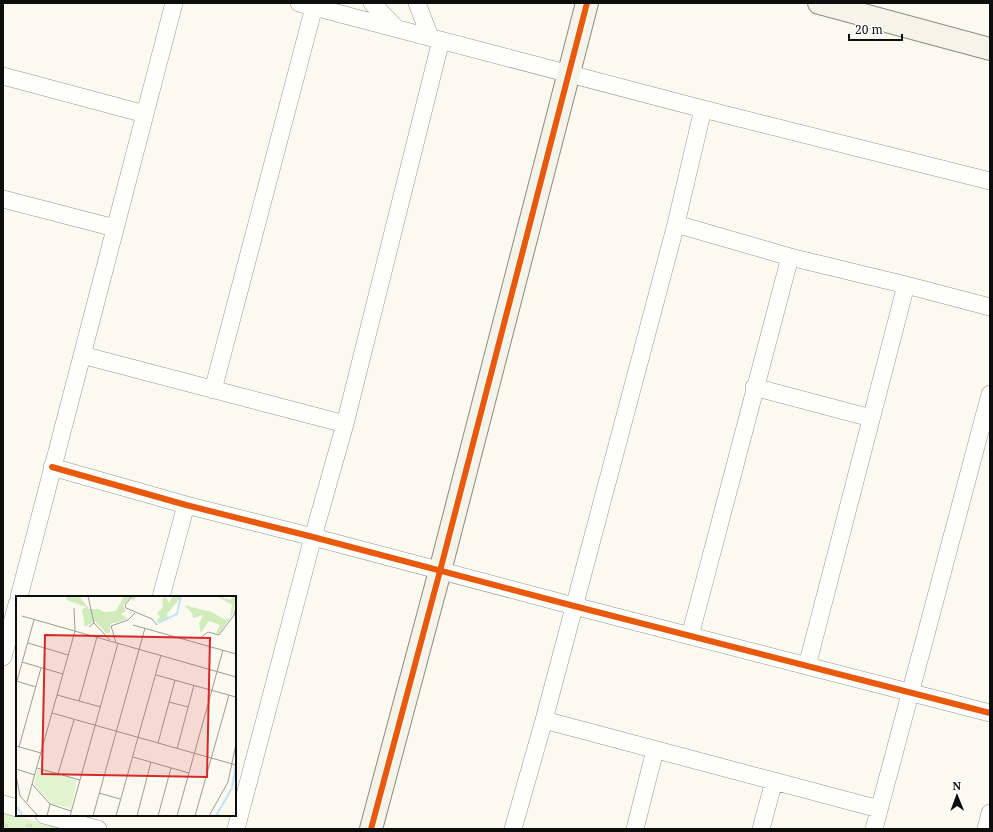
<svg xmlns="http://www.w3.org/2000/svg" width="993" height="832" font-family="'Noto Serif',serif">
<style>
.park{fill:url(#park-tufts)}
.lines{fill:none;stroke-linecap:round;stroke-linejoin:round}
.street-casing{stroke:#949490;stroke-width:18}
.secondary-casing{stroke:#8b8a86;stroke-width:24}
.street{stroke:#fefefd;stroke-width:17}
.secondary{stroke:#f5f4e8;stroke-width:22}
.cycleway-casing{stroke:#fff;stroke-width:8}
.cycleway{stroke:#e8590c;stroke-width:6}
.inset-river{fill:none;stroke:#c4e2f8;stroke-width:2}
.inset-road{fill:none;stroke:#9c9b96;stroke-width:1}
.view{fill:#d62828;fill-opacity:0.15;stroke:#d62828;stroke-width:2}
.inset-edge{fill:none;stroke:#0d0d0d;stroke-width:2}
</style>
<defs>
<pattern id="park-tufts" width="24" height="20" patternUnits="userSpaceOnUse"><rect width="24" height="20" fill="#e2f3cf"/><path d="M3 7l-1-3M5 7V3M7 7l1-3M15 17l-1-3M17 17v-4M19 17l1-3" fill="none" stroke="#c1cfb1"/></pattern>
</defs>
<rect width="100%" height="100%" fill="#fbfaf1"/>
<!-- park -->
<path class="park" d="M 3,813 L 63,829 L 3,829 Z"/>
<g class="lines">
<!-- street casing -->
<g class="street-casing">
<path id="street" d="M 299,3 L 703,109 L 990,181
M 372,3 L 396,28
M 417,3 L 430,37
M 3,76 L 145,114
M 3,199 L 115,228
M 676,224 L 790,257 L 906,285 L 990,307
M 82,355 L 345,424
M 754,387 L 871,418
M 213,390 L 314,7
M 52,467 L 186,505 L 313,537 L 574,606 L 990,713
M 19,597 L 174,3
M 161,597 L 186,505
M 690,636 L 790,257
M 3,657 L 17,604
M 807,666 L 906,285
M 544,720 L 879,809
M 3,804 L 17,808
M 44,815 L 98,829
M 236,829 L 313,537 L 345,424 L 441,40
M 513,829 L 544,720 L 676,224 L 703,109
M 635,829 L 655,750
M 761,829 L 774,781
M 874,829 L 990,394
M 986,829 L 990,813"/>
</g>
<!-- secondary casing -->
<g class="secondary-casing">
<path id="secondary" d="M 819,3 L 990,49
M 371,829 L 440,571 L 587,3"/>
</g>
<!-- street -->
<use href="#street" class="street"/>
<!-- secondary -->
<use href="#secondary" class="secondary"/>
<!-- cycleway casing -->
<g class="cycleway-casing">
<path id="cycleway" d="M 52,467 L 186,505 L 313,537 L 574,606 L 990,713
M 371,829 L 440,571 L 587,3"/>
</g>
<!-- cycleway -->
<use href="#cycleway" class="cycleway"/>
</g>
<!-- overview -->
<g transform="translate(16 596)">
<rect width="220" height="220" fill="#fbfaf1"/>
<path d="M 50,0 L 63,0 L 73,13 L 83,13 L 88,16 L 100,15 L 108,0 L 120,0 L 118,5 L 114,2 L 107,9 L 110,15 L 105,18 L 112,23 L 94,28 L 94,37 L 91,38 L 79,25 L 69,31 L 66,14 L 70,11 L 51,4 ZM 157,0 L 166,0 L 151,18 L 152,22 L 142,26 L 140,25 L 144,21 L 141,17 L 147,11 L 146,3 L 150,1 L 153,7 ZM 201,0 L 215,4 L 216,0 L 220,0 L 217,17 L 203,38 L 200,37 L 204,29 L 193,25 L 185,37 L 183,28 L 187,19 L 177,22 L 176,17 L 168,9 L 195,16 L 210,24 L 214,21 L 216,9 Z" fill="#d1ebbc"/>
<path d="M 22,173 L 61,184 L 55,212 L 36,208 L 18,188 Z" fill="#e2f3cf"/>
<path class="inset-river" d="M 142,27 L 161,18 L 165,0M 0,210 L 7,220M 200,220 L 216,192 L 220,168"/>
<path class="inset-road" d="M 72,0 L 78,27 L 73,31M 116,0 L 109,9 L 110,12 L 136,23 L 141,29M 6,20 L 220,81M 78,27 L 94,44M 117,29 L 220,58M 184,42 L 192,36 L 203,39 L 218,19 L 220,11M 12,47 L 52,59M 100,47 L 95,30 L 112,24 L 119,17M 6,66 L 47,78M 140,79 L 220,101M 0,85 L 20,91M 0,88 L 18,24M 41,99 L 85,111M 63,105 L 81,41M 153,106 L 172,111M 36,117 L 220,169M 142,147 L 159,84M 0,150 L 25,157M 3,151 L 25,72M 161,153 L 178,89M 117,161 L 173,177M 21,172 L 64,184M 0,173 L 19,179M 42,178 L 58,124M 0,179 L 4,200 L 22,220M 16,188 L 34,208 L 55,215M 83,197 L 104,203M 11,206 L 59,35 L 58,12M 31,220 L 34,208M 54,220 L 102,47M 77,220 L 129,32M 100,220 L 145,59M 121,220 L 135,166M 142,220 L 155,172M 161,220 L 207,54M 179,220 L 213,99M 193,220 L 212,186 L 220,148"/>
<path class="view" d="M 29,39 L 194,42 L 191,181 L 26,178 Z"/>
<rect width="220" height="220" class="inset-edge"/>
</g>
<!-- border -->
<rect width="993" height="832" fill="none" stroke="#0d0d0d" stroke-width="8"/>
<!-- north arrow -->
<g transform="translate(957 796) rotate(359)" stroke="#ffffff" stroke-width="3" paint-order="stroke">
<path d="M0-3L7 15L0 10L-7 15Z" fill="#0d0d0d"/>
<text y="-6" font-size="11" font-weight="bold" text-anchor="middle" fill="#0d0d0d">N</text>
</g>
<!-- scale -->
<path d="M849 34v6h53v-6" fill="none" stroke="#0d0d0d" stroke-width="2"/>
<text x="855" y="34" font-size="12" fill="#0d0d0d" stroke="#ffffff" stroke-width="3" paint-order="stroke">20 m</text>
</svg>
